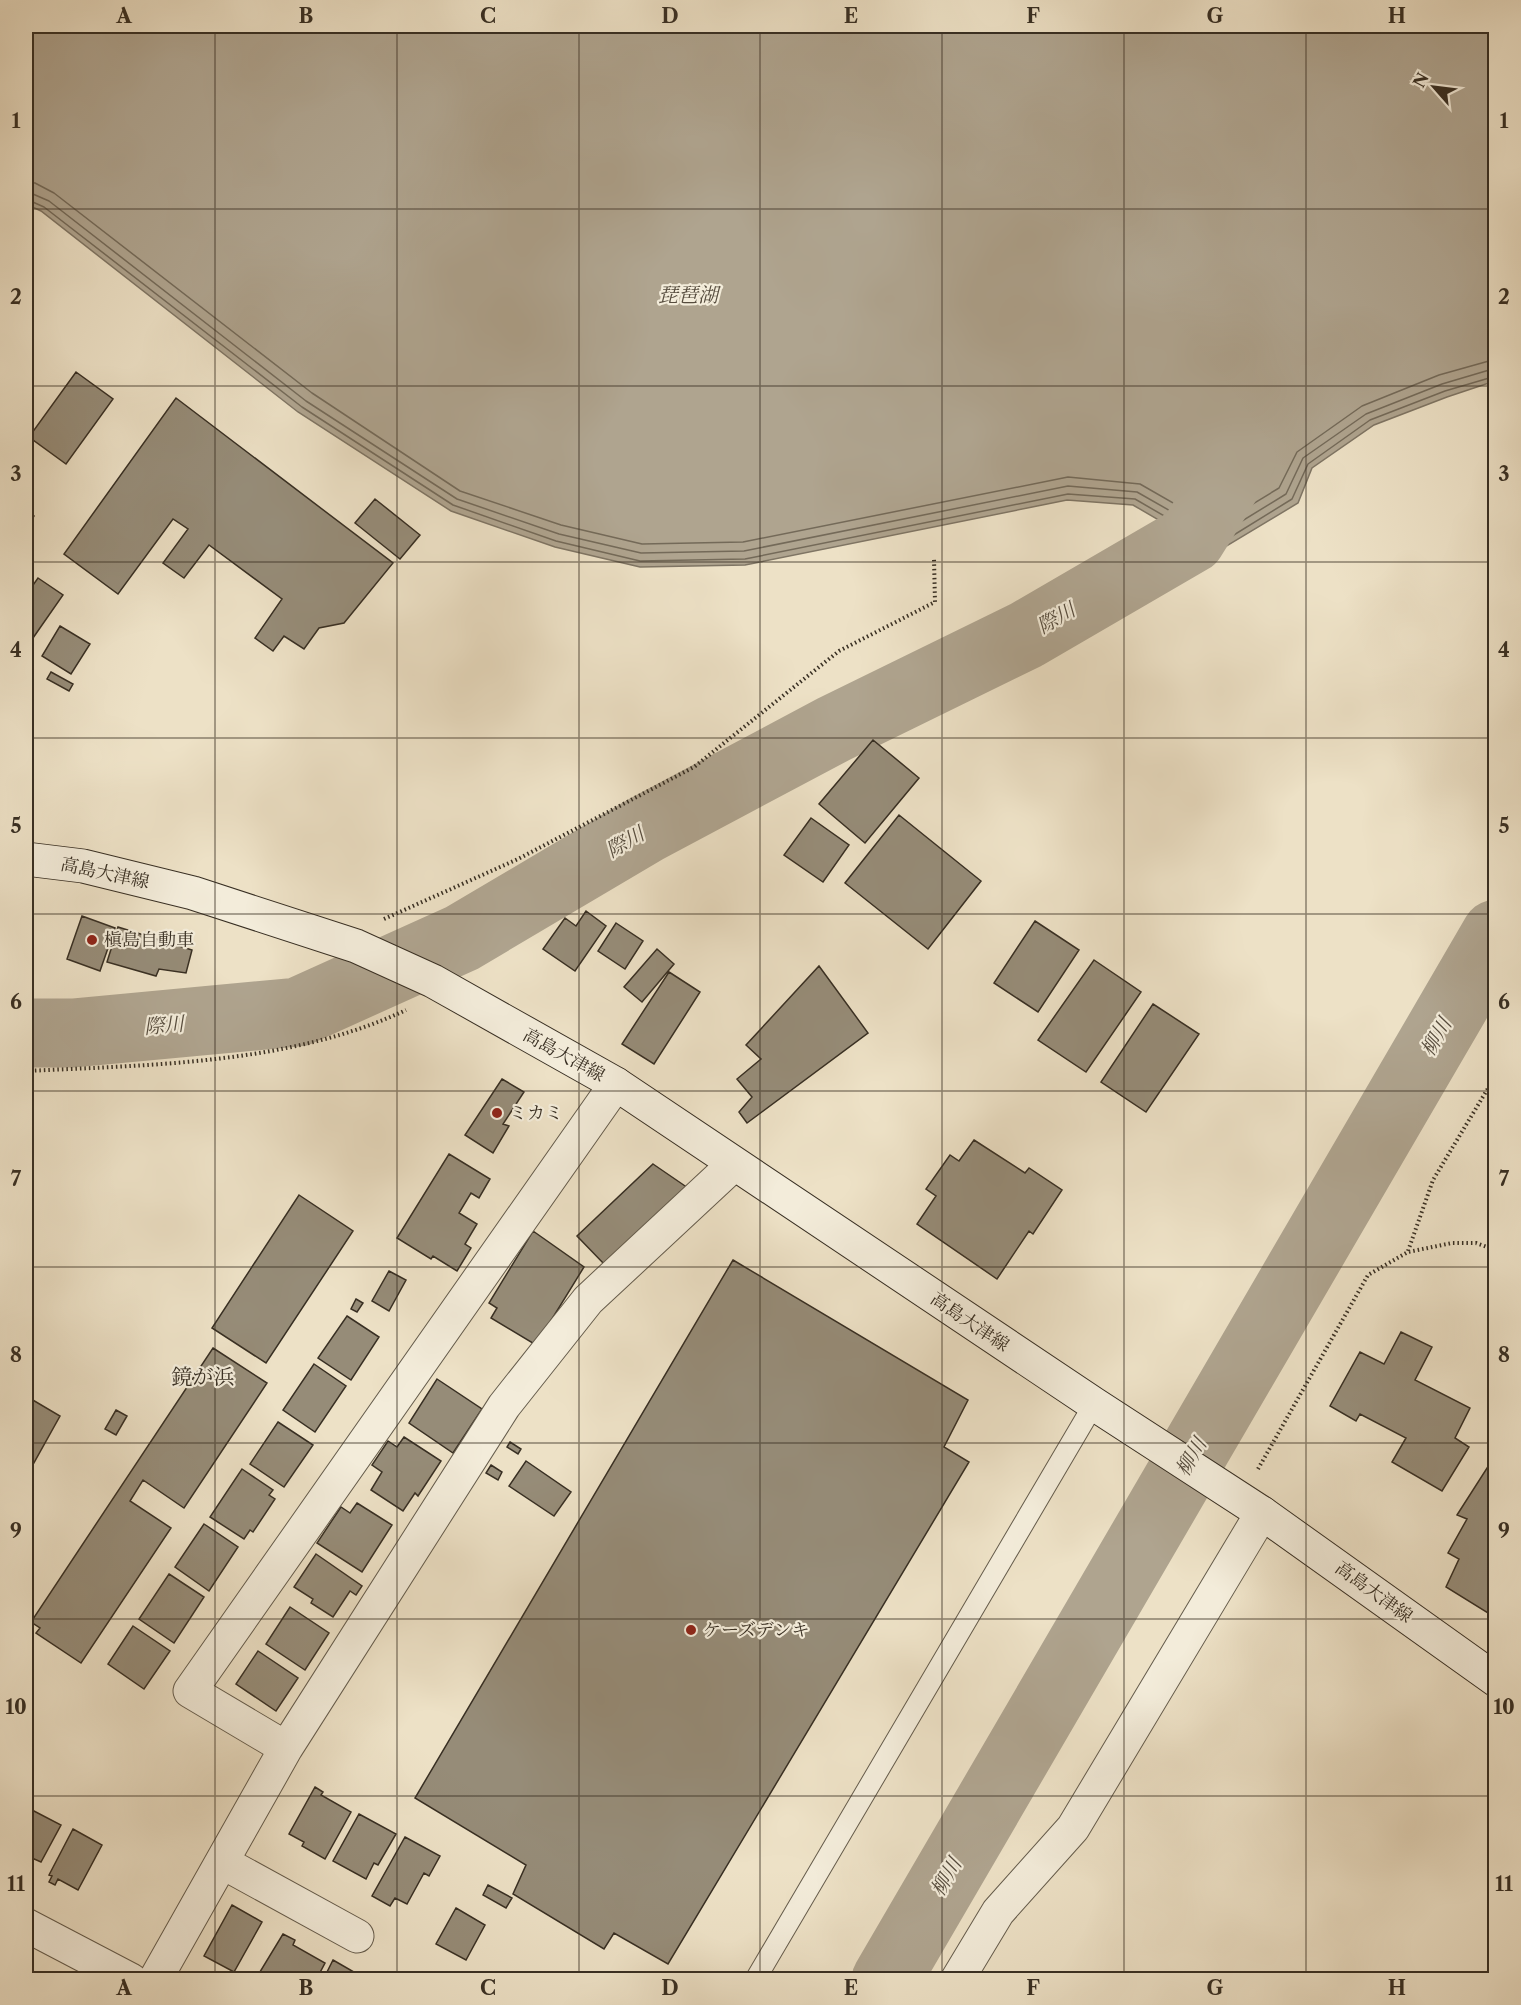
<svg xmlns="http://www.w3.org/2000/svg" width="1521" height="2005" font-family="'Libre Caslon Text','Noto Serif JP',serif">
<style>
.water{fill:#afa48f;stroke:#7f7564;stroke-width:1.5}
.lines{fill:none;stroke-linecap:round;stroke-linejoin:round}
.shore{stroke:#746a59;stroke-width:1.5}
.river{stroke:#afa48f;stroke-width:69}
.building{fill:#968c78;stroke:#382f23;stroke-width:1.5}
.lane-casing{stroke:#655c4c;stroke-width:22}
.street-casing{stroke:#655c4c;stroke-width:35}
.secondary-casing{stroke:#382f23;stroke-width:35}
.path{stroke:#382f23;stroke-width:4;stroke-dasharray:1.5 3;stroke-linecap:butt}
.lane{stroke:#f3ecda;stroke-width:20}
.street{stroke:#f3ecda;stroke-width:33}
.secondary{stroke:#f3ecda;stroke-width:33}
.grid{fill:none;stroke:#382f23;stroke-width:1.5;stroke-opacity:0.55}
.poi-dot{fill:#8f2418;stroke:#f3ecda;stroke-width:2}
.labels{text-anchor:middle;stroke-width:4.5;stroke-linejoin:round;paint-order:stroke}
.street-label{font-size:18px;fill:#382f23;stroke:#f3ecda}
.poi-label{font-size:18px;fill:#382f23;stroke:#f3ecda;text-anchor:start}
.water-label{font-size:20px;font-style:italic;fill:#564c3e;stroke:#f3ecda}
.quarter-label{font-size:21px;fill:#382f23;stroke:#f3ecda}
.neatline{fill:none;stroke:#382f23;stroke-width:2}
.grid-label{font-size:20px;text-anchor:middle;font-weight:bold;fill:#382f23}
</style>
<rect width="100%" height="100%" fill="#ede1c6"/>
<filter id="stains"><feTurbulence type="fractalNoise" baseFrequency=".00333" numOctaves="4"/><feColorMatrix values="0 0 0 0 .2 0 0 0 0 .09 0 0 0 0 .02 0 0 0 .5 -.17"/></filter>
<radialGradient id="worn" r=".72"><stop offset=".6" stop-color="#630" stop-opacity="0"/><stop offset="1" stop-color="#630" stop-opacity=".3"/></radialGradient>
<!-- water -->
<path class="water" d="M 26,26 L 1495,26 L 1495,381 L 1447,397 L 1374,425 L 1312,468 L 1298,503 L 1215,553 L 1133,505 L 1067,500 L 745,565 L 640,567 L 555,547 L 451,511 L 298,412 L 41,211 L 26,204 Z"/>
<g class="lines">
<!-- shore -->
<path class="shore" d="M 26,182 L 35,183 L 54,193 L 312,393 L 460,491 L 561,525 L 642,544 L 743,542 L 1068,477 L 1140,484 L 1215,527 L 1279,488 L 1297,452 L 1362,406 L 1439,375 L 1496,359
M 26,191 L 49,201 L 306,401 L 457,499 L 559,534 L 641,553 L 744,551 L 1068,486 L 1137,492 L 1216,537 L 1286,494 L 1303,458 L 1366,414 L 1442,384 L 1496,368
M 26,199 L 44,207 L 302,407 L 453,505 L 556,541 L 640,561 L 745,559 L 1068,494 L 1135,499 L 1216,546 L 1292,499 L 1308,464 L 1370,420 L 1445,391 L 1496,376"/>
<!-- river -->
<path class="river" d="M 26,1033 L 73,1033 L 298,1012 L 462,938 L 646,829 L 834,729 L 1026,635 L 1191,539 L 1242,458
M 886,1980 L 1496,934"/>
</g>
<!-- building -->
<path class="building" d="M 76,372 L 113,399 L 66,464 L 29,437 Z
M 176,398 L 393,563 L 344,623 L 319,628 L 304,649 L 284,636 L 273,651 L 255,638 L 282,599 L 209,545 L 184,578 L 163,563 L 188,529 L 173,519 L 118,594 L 64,554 Z
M 375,499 L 420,535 L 400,559 L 355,523 Z
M 26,510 L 34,516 L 26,530 Z
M 38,578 L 63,595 L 26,648 L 26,595 Z
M 60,626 L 90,644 L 71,674 L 42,656 Z
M 51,672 L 73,684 L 69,691 L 47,679 Z
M 873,740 L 919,778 L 865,843 L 819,804 Z
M 899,815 L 981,881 L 928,949 L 845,883 Z
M 811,818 L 849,845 L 823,882 L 784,855 Z
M 586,911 L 606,926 L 575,971 L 543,949 L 565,918 L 576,926 Z
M 26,916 L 33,916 L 31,997 L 26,997 Z
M 82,916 L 115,928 L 100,971 L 67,959 Z
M 1035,921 L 1079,950 L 1038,1012 L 994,983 Z
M 616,923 L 643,941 L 625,969 L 598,951 Z
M 118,927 L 192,950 L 186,973 L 159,969 L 156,976 L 107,962 Z
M 657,949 L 674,964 L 642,1002 L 624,987 Z
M 1094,960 L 1141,992 L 1086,1072 L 1038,1040 Z
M 819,966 L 868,1033 L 747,1123 L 739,1112 L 752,1097 L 737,1079 L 761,1059 L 746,1045 Z
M 669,972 L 700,992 L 654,1064 L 622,1044 Z
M 1153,1004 L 1199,1034 L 1146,1112 L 1101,1082 Z
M 502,1079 L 524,1092 L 503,1124 L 509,1126 L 493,1153 L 465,1135 Z
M 974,1140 L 1025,1173 L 1029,1168 L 1062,1190 L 1033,1234 L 1029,1231 L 997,1279 L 917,1224 L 936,1196 L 926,1189 L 950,1155 L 959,1161 Z
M 449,1154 L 490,1179 L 479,1198 L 471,1193 L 459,1213 L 477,1224 L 465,1244 L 471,1248 L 457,1271 L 433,1256 L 431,1259 L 397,1238 Z
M 653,1164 L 688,1188 L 605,1265 L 577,1236 Z
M 299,1195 L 353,1231 L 266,1363 L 212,1328 Z
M 533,1231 L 584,1267 L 536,1345 L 491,1318 L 497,1308 L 489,1303 Z
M 733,1260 L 968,1400 L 944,1447 L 969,1462 L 668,1964 L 614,1933 L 604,1949 L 513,1894 L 526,1865 L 415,1798 Z
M 389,1271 L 406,1280 L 389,1311 L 372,1301 Z
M 356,1299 L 363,1303 L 357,1312 L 351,1309 Z
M 347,1316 L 379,1337 L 351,1380 L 318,1358 Z
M 1401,1332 L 1432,1347 L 1415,1380 L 1470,1408 L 1455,1438 L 1469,1447 L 1442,1491 L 1392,1462 L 1406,1438 L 1360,1414 L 1356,1421 L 1330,1406 L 1360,1352 L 1384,1364 Z
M 213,1348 L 267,1383 L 184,1508 L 143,1480 L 130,1501 L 171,1528 L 81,1663 L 36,1633 L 40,1628 L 31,1622 Z
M 314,1364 L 346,1386 L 315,1432 L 283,1410 Z
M 437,1379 L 482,1409 L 453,1453 L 409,1423 Z
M 26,1396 L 60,1416 L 26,1477 Z
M 116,1410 L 127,1416 L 116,1435 L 105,1429 Z
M 278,1422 L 313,1445 L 284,1487 L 250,1464 Z
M 404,1437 L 441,1461 L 418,1496 L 415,1493 L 403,1511 L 371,1490 L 382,1472 L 372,1465 L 388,1441 L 397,1447 Z
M 510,1442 L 521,1449 L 518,1454 L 507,1447 Z
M 1496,1454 L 1496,1618 L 1446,1587 L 1459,1559 L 1448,1553 L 1467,1519 L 1457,1515 Z
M 526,1461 L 571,1492 L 554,1516 L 509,1486 Z
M 491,1465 L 502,1472 L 498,1480 L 486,1473 Z
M 242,1469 L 273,1490 L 269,1495 L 275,1499 L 253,1532 L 250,1530 L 244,1539 L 210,1517 Z
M 357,1503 L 392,1525 L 362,1572 L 317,1543 L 341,1507 L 350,1513 Z
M 204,1524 L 238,1547 L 209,1591 L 175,1567 Z
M 316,1554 L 362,1586 L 356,1595 L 350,1591 L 333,1617 L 311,1603 L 313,1599 L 294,1587 Z
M 169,1574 L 204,1597 L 174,1643 L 139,1619 Z
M 290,1607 L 329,1633 L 305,1670 L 266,1644 Z
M 133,1626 L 170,1651 L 144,1689 L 108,1664 Z
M 258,1651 L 298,1678 L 276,1711 L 236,1684 Z
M 315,1787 L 323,1792 L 321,1795 L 351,1812 L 325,1859 L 302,1846 L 304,1842 L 289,1834 Z
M 32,1810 L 61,1825 L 41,1862 L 32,1858 L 26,1871 L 26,1823 Z
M 359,1814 L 396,1834 L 378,1865 L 374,1863 L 366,1879 L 333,1861 Z
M 73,1829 L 102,1845 L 78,1890 L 58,1879 L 55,1885 L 49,1882 L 52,1876 L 49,1875 Z
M 405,1837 L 440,1856 L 429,1876 L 424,1873 L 407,1904 L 395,1898 L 390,1906 L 372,1896 Z
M 488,1885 L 512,1898 L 506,1908 L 483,1895 Z
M 232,1905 L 262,1922 L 234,1972 L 204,1956 Z
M 456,1908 L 485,1925 L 466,1960 L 436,1944 Z
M 283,1934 L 295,1940 L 293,1945 L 325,1963 L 316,1980 L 255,1980 Z
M 333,1960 L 354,1972 L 352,1976 L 358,1980 L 323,1980 Z"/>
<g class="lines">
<!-- lane casing -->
<g class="lane-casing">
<path id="lane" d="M 755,1980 L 1094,1404"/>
</g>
<!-- street casing -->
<g class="street-casing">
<path id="street" d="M 286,1748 L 190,1691 L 616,1084
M 222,1862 L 357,1936
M 26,1925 L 131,1980
M 155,1980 L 286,1748 L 504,1406 L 588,1300 L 733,1165
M 957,1980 L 998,1912 L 1073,1828 L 1262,1513"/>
</g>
<!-- secondary casing -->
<g class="secondary-casing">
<path id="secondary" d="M 26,859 L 83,866 L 193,893 L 356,946 L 433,981 L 616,1084 L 1094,1404 L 1262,1513 L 1496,1680"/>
</g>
<!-- path -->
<path class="path" d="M 384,919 L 518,859 L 694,767 L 839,651 L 935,602 L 934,559
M 26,1071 C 151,1065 291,1064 406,1010
M 1408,1251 L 1433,1180 L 1496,1075
M 1258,1469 L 1368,1275 L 1408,1252 L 1452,1243 L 1476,1243 L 1496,1250"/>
<!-- lane -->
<use href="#lane" class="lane"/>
<!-- street -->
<use href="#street" class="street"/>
<!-- secondary -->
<use href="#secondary" class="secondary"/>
</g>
<!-- grid -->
<path class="grid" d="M 215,26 L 215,1980M 397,26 L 397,1980M 579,26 L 579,1980M 760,26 L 760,1980M 942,26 L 942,1980M 1124,26 L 1124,1980M 1306,26 L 1306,1980M 26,209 L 1496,209M 26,386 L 1496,386M 26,562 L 1496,562M 26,738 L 1496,738M 26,914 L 1496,914M 26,1091 L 1496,1091M 26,1267 L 1496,1267M 26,1443 L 1496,1443M 26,1619 L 1496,1619M 26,1796 L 1496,1796"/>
<!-- markers -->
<g class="poi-dot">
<circle cx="92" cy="940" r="6"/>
<circle cx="497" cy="1113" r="6"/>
<circle cx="691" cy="1630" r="6"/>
</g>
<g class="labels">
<!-- street labels -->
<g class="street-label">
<text transform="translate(105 873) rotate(12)" y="6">高島大津線</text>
<text transform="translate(564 1055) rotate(29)" y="6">高島大津線</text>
<text transform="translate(970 1322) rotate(34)" y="6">高島大津線</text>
<text transform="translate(1374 1592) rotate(36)" y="6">高島大津線</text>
</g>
<!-- poi labels -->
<g class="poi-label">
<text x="104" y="946">槇島自動車</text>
<text x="509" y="1119">ミカミ</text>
<text x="703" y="1636">ケーズデンキ</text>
</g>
<!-- water labels -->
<g class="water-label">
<text x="688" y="302">琵琶湖</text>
<text transform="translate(1056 618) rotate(-30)" y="7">際川</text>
<text transform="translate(625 842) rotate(-30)" y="7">際川</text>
<text transform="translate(164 1025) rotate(-5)" y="7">際川</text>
<text transform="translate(1436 1037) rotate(-60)" y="7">柳川</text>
<text transform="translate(1191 1457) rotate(-60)" y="7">柳川</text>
<text transform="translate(946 1877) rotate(-60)" y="7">柳川</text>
</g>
<!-- quarter labels -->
<g class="quarter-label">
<text x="203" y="1384">鏡が浜</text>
</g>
</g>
<!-- margin -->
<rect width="1521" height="2005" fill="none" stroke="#ede1c6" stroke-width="66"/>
<!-- north arrow -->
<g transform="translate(1434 87) rotate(298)" stroke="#f3ecda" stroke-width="4.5" paint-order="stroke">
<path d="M0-4.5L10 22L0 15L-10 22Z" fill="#382f23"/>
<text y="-9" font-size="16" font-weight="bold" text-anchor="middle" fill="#382f23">N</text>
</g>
<rect x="33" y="33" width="1455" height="1939" class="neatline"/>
<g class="grid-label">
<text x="124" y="23">A</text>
<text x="306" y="23">B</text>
<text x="488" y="23">C</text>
<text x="670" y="23">D</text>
<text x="851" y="23">E</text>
<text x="1033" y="23">F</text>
<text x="1215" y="23">G</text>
<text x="1397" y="23">H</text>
<text x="16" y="128">1</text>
<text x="1504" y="128">1</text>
<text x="16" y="304">2</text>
<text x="1504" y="304">2</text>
<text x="16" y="481">3</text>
<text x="1504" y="481">3</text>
<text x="16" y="657">4</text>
<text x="1504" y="657">4</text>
<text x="16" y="833">5</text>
<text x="1504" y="833">5</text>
<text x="16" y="1009">6</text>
<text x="1504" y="1009">6</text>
<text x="16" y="1186">7</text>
<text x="1504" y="1186">7</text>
<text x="16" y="1362">8</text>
<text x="1504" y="1362">8</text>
<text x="16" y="1538">9</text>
<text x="1504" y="1538">9</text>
<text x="16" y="1714">10</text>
<text x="1504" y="1714">10</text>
<text x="16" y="1891">11</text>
<text x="1504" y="1891">11</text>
<text x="124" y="1995">A</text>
<text x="306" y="1995">B</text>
<text x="488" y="1995">C</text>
<text x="670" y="1995">D</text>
<text x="851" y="1995">E</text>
<text x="1033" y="1995">F</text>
<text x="1215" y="1995">G</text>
<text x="1397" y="1995">H</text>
</g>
<rect width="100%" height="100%" filter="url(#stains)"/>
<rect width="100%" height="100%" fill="url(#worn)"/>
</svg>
